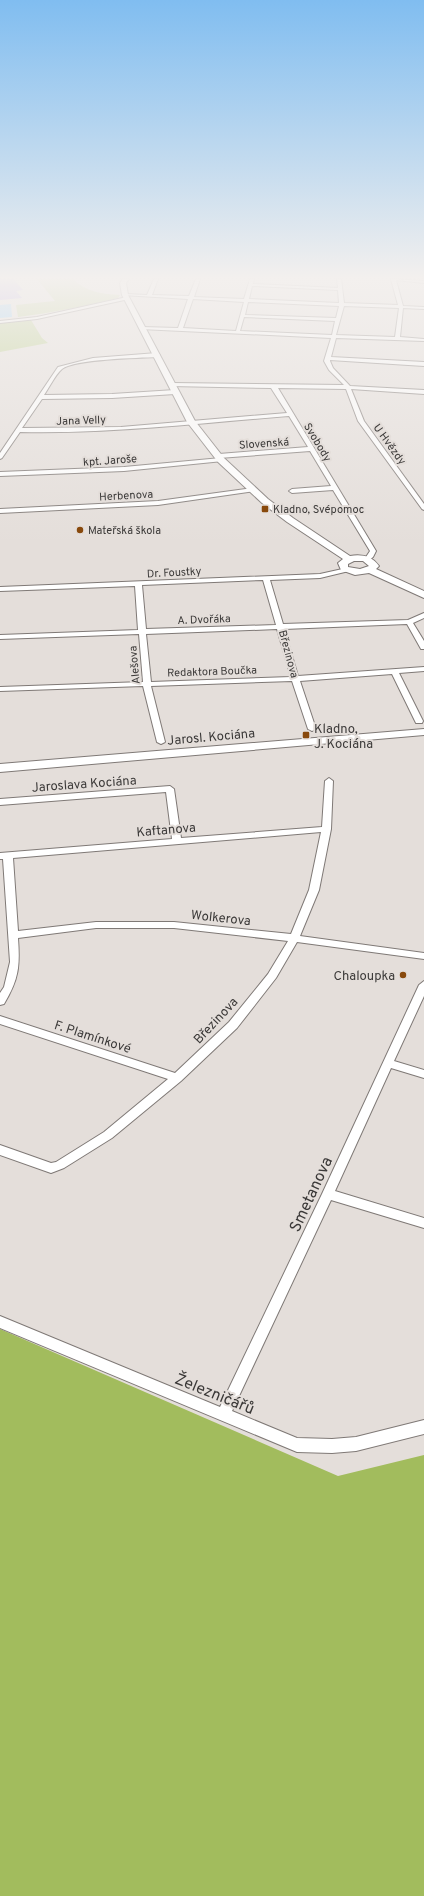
<svg xmlns="http://www.w3.org/2000/svg" width="424" height="1896" font-family="Overpass,sans-serif">
<style>
.green{fill:#b7cc85}
.forest{fill:#a2bc5d}
.water{fill:#84cafd}
.building{fill:#aa94ec}
.lines{fill:none;stroke-linecap:round;stroke-linejoin:round}
.street-casing{stroke:#7f7976;stroke-width:2}
.secondary-casing{stroke:#7f7976;stroke-width:2}
.street{fill:#fff;fill-rule:evenodd}
.secondary{fill:#fff;fill-rule:evenodd}
.poi-dot{fill:#88490c;stroke:#e4deda;stroke-width:1.5}
.labels{text-anchor:middle;stroke-width:4;stroke-linejoin:round;paint-order:stroke}
.far-street-label{font-size:11px;fill:#3b3938;stroke:#e4deda}
.far-poi-label{font-size:11px;fill:#3b3938;stroke:#e4deda;text-anchor:start}
.poi-label{font-size:13px;fill:#3b3938;stroke:#e4deda;text-anchor:start}
.street-label{font-size:13px;fill:#3b3938;stroke:#e4deda}
.near-street-label{font-size:16px;fill:#3b3938;stroke:#e4deda}
</style>
<rect width="100%" height="100%" fill="#e4deda"/>
<!-- green -->
<path class="green" d="M 37,279 L 73,279 C 86,292 102,294 120,295 L 118,298 C 85,306 52,313 18,317 L 16,305 L 55,301 Z
M 31,320 L 42,338 L 48,343 L 0,352 L 0,323 Z"/>
<!-- forest -->
<path class="forest" d="M 0,1329 L 338,1476 L 424,1455 L 424,1896 L 0,1896 Z"/>
<!-- water -->
<path class="water" d="M 11,304 L 12,317 L 0,318 L 0,305 Z"/>
<!-- building -->
<path class="building" d="M 0,279 L 13,279 L 23,290 L 16,291 L 22,298 L 0,300 Z"/>
<g class="lines">
<!-- street casing -->
<g class="street-casing">
<path id="street" d="M 154,279 L 158,279 L 152,295 L 189,296 L 196,279 L 200,279 L 194,297 L 244,299 L 250,279 L 254,279 L 253,284 L 338,288 L 337,279 L 341,279 L 344,303 L 398,305 L 391,279 L 424,281 L 424,283 L 396,280 L 403,306 L 424,307 L 424,309 L 403,308 L 400,337 L 424,339 L 424,341 L 336,338 L 331,357 L 424,362 L 424,366 L 330,360 L 330,361 L 333,368 L 350,386 L 424,390 L 424,394 L 351,389 L 364,421 L 424,504 L 424,510 L 422,509 L 358,421 L 346,389 L 278,388 L 376,551 L 373,557 L 367,562 L 364,560 L 370,551 L 333,490 L 292,493 L 289,491 L 292,489 L 331,486 L 310,451 L 219,458 L 216,456 L 219,454 L 308,447 L 289,416 C 199,423 110,434 20,432 L 2,458 L 0,459 L 0,453 L 58,367 L 93,358 L 157,353 L 160,355 L 157,357 C 138,358 74,359 62,369 C 55,375 49,388 44,395 L 112,394 L 175,390 L 178,392 L 175,394 L 112,398 L 42,399 L 22,428 L 121,427 L 287,413 L 271,388 L 170,386 L 170,384 L 172,383 L 344,385 L 329,370 L 324,361 L 331,338 L 140,329 L 142,327 L 178,328 L 188,299 L 123,295 L 125,294 L 147,295 ZM 252,286 L 338,290 L 339,303 L 249,299 ZM 193,299 L 244,302 L 236,331 L 183,328 ZM 248,302 L 339,306 L 336,318 L 245,315 ZM 344,306 L 399,308 L 395,337 L 336,335 ZM 244,317 L 335,321 L 332,335 L 240,331 Z
M 127,297 L 129,299 L 37,319 L 0,323 L 0,321 L 37,317 Z
M 221,458 L 223,459 L 223,461 L 124,471 L 0,476 L 0,472 L 124,467 Z
M 253,488 L 256,490 L 255,491 L 158,505 L 0,513 L 0,509 L 158,501 Z
M 347,568 L 350,570 L 349,571 L 320,578 L 270,580 L 283,624 L 408,620 L 424,613 L 424,618 L 413,623 L 424,641 L 424,649 L 421,649 L 407,624 L 284,629 L 298,676 L 424,667 L 424,671 L 399,673 L 423,721 L 422,723 L 416,723 L 415,721 L 392,674 L 300,681 L 316,729 L 312,731 L 308,729 L 292,681 L 151,686 L 165,742 L 161,744 L 157,742 L 143,686 L 0,691 L 0,687 L 143,682 L 139,634 L 0,639 L 0,635 L 138,630 L 135,586 L 0,591 L 0,587 L 320,574 ZM 263,580 L 276,625 L 146,629 L 142,585 ZM 277,629 L 291,677 L 151,682 L 146,634 Z
M 329,778 L 333,781 L 331,829 L 319,890 L 300,936 L 424,953 L 424,959 L 297,942 L 276,978 L 237,1028 L 181,1081 L 112,1138 L 64,1168 L 51,1173 L 0,1155 L 0,1145 L 51,1163 L 56,1162 L 104,1132 L 168,1079 L 0,1024 L 0,1016 L 175,1073 L 229,1022 L 268,974 L 288,941 L 174,928 L 96,928 L 18,938 C 20,966 19,979 4,1004 L 0,1005 L 0,993 L 4,987 L 10,962 L 3,859 L 0,859 L 0,853 L 172,839 L 166,792 L 0,805 L 0,799 L 170,786 L 174,789 L 181,838 L 322,827 L 325,781 ZM 321,832 L 309,890 L 291,934 L 174,922 L 96,922 L 18,931 L 13,858 Z
M 424,981 L 424,996 L 394,1061 L 424,1070 L 424,1078 L 391,1068 L 335,1191 L 424,1218 L 424,1228 L 331,1200 L 232,1411 L 297,1438 L 332,1439 L 356,1437 L 424,1420 L 424,1434 L 356,1451 L 332,1453 L 297,1452 L 0,1328 L 0,1316 L 220,1407 L 322,1194 L 419,985 Z"/>
</g>
<!-- secondary casing -->
<g class="secondary-casing">
<path id="secondary" d="M 123,279 L 129,279 L 126,283 L 128,295 L 195,421 L 224,458 L 268,499 L 293,518 L 350,556 C 362,554 372,556 379,566 L 376,569 L 424,591 L 424,598 L 369,573 L 355,575 L 341,570 L 338,563 L 343,559 L 287,522 L 262,503 L 218,462 L 187,422 L 122,295 L 120,283 ZM 354,561 L 363,561 L 369,566 L 360,569 L 348,567 L 348,564 Z
M 424,729 L 424,735 L 0,772 L 0,764 Z"/>
</g>
<!-- street -->
<use href="#street" class="street"/>
<!-- secondary -->
<use href="#secondary" class="secondary"/>
</g>
<!-- sky -->
<linearGradient id="sky" x2="0" y2="1"><stop stop-color="#80bdf0"/><stop offset="0.51" stop-color="#f3f0ee"/><stop offset="1" stop-color="#f3f0ee" stop-opacity="0"/></linearGradient>
<rect width="424" height="544" fill="url(#sky)"/>
<!-- markers -->
<g class="poi-dot">
<rect x="261" y="505" width="8" height="8" rx="2"/>
<circle cx="80" cy="530" r="4"/>
<rect x="302" y="731" width="8" height="8" rx="2"/>
<circle cx="403" cy="975" r="4"/>
</g>
<g class="labels">
<!-- far-street labels -->
<g class="far-street-label">
<text transform="translate(81 420) rotate(-2)" y="4">Jana Velly</text>
<text transform="translate(318 442) rotate(59)" y="4">Svobody</text>
<text transform="translate(264 443) rotate(-4)" y="4">Slovenská</text>
<text transform="translate(390 444) rotate(54)" y="4">U Hvězdy</text>
<text transform="translate(110 460) rotate(-4)" y="4">kpt. Jaroše</text>
<text transform="translate(126 495) rotate(-3)" y="4">Herbenova</text>
<text transform="translate(174 572) rotate(-3)" y="4">Dr. Foustky</text>
<text transform="translate(204 619) rotate(-2)" y="4">A. Dvořáka</text>
<text transform="translate(289 654) rotate(75)" y="4">Březinova</text>
<text transform="translate(134 665) rotate(-95)" y="4">Alešova</text>
<text transform="translate(212 671) rotate(-2)" y="4">Redaktora Boučka</text>
</g>
<!-- far-poi labels -->
<g class="far-poi-label">
<text x="273" y="513">Kladno, Svépomoc</text>
<text x="88" y="534">Mateřská škola</text>
</g>
<!-- poi labels -->
<g class="poi-label">
<text x="314" y="733">Kladno,<tspan x="314" dy="15">J. Kociána</tspan></text>
<text x="395" y="980" text-anchor="end">Chaloupka</text>
</g>
<!-- street labels -->
<g class="street-label">
<text transform="translate(211 736) rotate(-5)" y="5">Jarosl. Kociána</text>
<text transform="translate(84 783) rotate(-4)" y="5">Jaroslava Kociána</text>
<text transform="translate(166 829) rotate(-5)" y="5">Kaftanova</text>
<text transform="translate(221 917) rotate(6)" y="5">Wolkerova</text>
<text transform="translate(215 1020) rotate(-47)" y="5">Březinova</text>
<text transform="translate(93 1036) rotate(18)" y="5">F. Plamínkové</text>
</g>
<!-- near-street labels -->
<g class="near-street-label">
<text transform="translate(310 1194) rotate(-65)" y="6">Smetanova</text>
<text transform="translate(215 1393) rotate(22)" y="6">Železničářů</text>
</g>
</g>
</svg>
